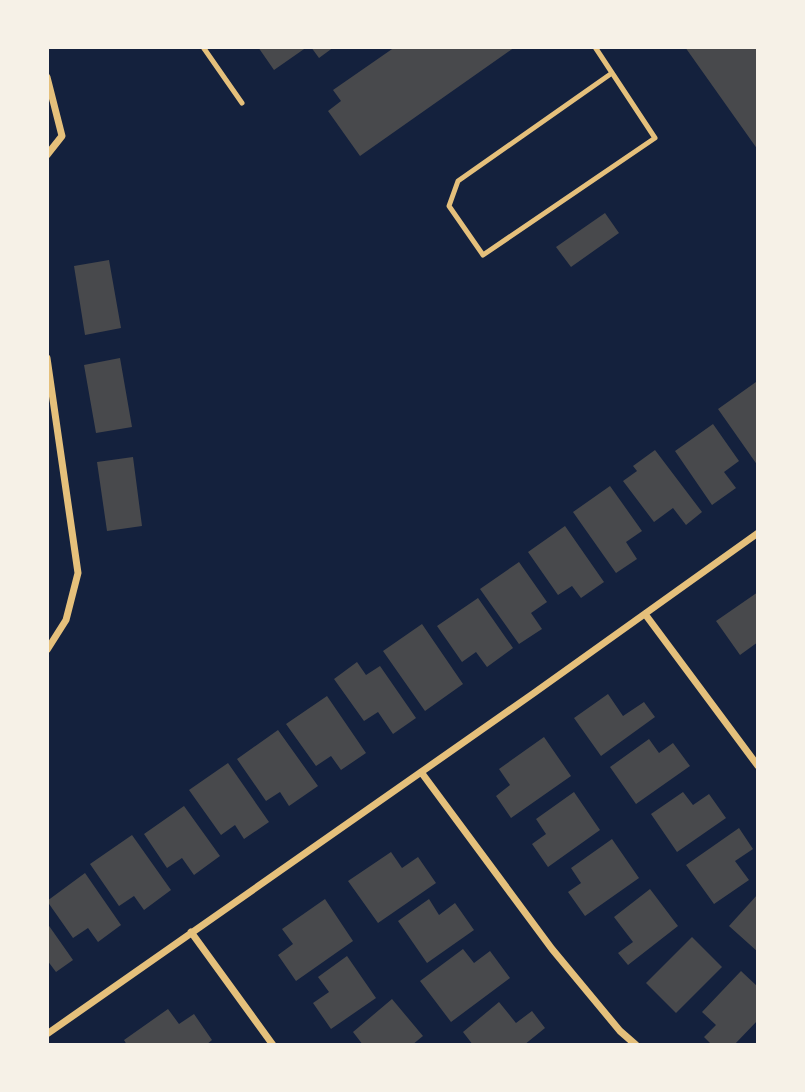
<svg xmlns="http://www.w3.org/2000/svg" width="805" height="1092" font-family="Signika,sans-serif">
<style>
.building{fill:#48494c}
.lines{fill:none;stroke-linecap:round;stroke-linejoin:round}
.service{stroke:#e5c07b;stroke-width:5}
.minor{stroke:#e5c07b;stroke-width:7}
</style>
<rect width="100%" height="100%" fill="#14213d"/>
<!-- building -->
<path class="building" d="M 258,47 L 307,47 L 274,70 Z
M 311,47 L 334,47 L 319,58 Z
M 395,47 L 515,47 L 360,156 L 328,111 L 341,101 L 333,90 Z
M 685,47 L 758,47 L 758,150 Z
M 605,213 L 619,233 L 571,267 L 556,247 Z
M 109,260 L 121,328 L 85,335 L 74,266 Z
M 120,358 L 132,427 L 96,433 L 84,365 Z
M 756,382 L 758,385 L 758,466 L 718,409 Z
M 713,424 L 739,461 L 724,472 L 736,488 L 712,505 L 675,451 Z
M 655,450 L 702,512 L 686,525 L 673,508 L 654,522 L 623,481 L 637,471 L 633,466 Z
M 133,457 L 142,526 L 107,531 L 97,462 Z
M 610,486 L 642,531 L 626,542 L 637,559 L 616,573 L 573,512 Z
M 565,526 L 604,582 L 581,598 L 572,586 L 558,595 L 528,552 Z
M 519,562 L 547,602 L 531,613 L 542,629 L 519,644 L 480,589 Z
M 758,592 L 758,642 L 740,655 L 716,621 Z
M 478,598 L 513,648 L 487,667 L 476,652 L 462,662 L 437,626 Z
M 422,624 L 463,684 L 425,711 L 383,651 Z
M 357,662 L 366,675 L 380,666 L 416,718 L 393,734 L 378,712 L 364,721 L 334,679 Z
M 608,694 L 623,716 L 644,702 L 655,717 L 601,756 L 574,718 Z
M 327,696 L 366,753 L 341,770 L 331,756 L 316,766 L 286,724 Z
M 278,730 L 318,786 L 289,806 L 280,792 L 266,801 L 237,759 Z
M 544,737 L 571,776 L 511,818 L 496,796 L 510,785 L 499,769 Z
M 649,739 L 659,753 L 673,743 L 690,766 L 636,804 L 610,767 Z
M 228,763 L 269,822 L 244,839 L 235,825 L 221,835 L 189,790 Z
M 574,792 L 600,830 L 548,867 L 532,844 L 546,834 L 536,819 Z
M 683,792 L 693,805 L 709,794 L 726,818 L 677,852 L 651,814 Z
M 184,806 L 220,856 L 194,875 L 182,858 L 167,868 L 144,834 Z
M 739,828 L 753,849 L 735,861 L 749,880 L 714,904 L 686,865 Z
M 132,835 L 171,890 L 144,910 L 134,896 L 119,906 L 90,864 Z
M 612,839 L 639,878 L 585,916 L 568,892 L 581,883 L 571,868 Z
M 391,852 L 402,868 L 418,857 L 436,883 L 378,923 L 348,881 Z
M 85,873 L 121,925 L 98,942 L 88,928 L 73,938 L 47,901 Z
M 650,889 L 678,926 L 628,965 L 618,953 L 633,942 L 614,917 Z
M 758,894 L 758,952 L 729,926 Z
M 325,899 L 353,941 L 296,981 L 278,955 L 293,944 L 282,929 Z
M 429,899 L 439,915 L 455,903 L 474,930 L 427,963 L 398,921 Z
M 47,923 L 73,960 L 56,972 L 47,960 Z
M 692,937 L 722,967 L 676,1013 L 646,983 Z
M 463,949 L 474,963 L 490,951 L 510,978 L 451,1022 L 420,981 Z
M 347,956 L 376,998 L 331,1029 L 313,1003 L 329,992 L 318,977 Z
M 741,971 L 758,987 L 758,1020 L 734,1045 L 712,1045 L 704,1037 L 716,1025 L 702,1012 Z
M 392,999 L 423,1036 L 412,1045 L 363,1045 L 353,1032 Z
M 499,1002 L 516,1023 L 532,1011 L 545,1028 L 524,1045 L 473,1045 L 463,1032 Z
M 168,1009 L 179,1024 L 194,1014 L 212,1040 L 206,1045 L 127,1045 L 124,1040 Z"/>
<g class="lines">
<!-- service -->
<path class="service" d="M 203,47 L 242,103
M 595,47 L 655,138 L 483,255 L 449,206 L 458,181 L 612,73"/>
<!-- minor -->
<path class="minor" d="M 47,77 L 62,136 L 47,155
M 47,358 L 78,573 L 66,620 L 47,650
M 645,614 L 758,766
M 421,772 L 552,949 L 620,1031 L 636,1045
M 191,932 L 273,1045
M 47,1034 L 534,693 L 758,533"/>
</g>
<!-- border -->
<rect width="805" height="1092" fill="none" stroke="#f6f1e7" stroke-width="98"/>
</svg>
